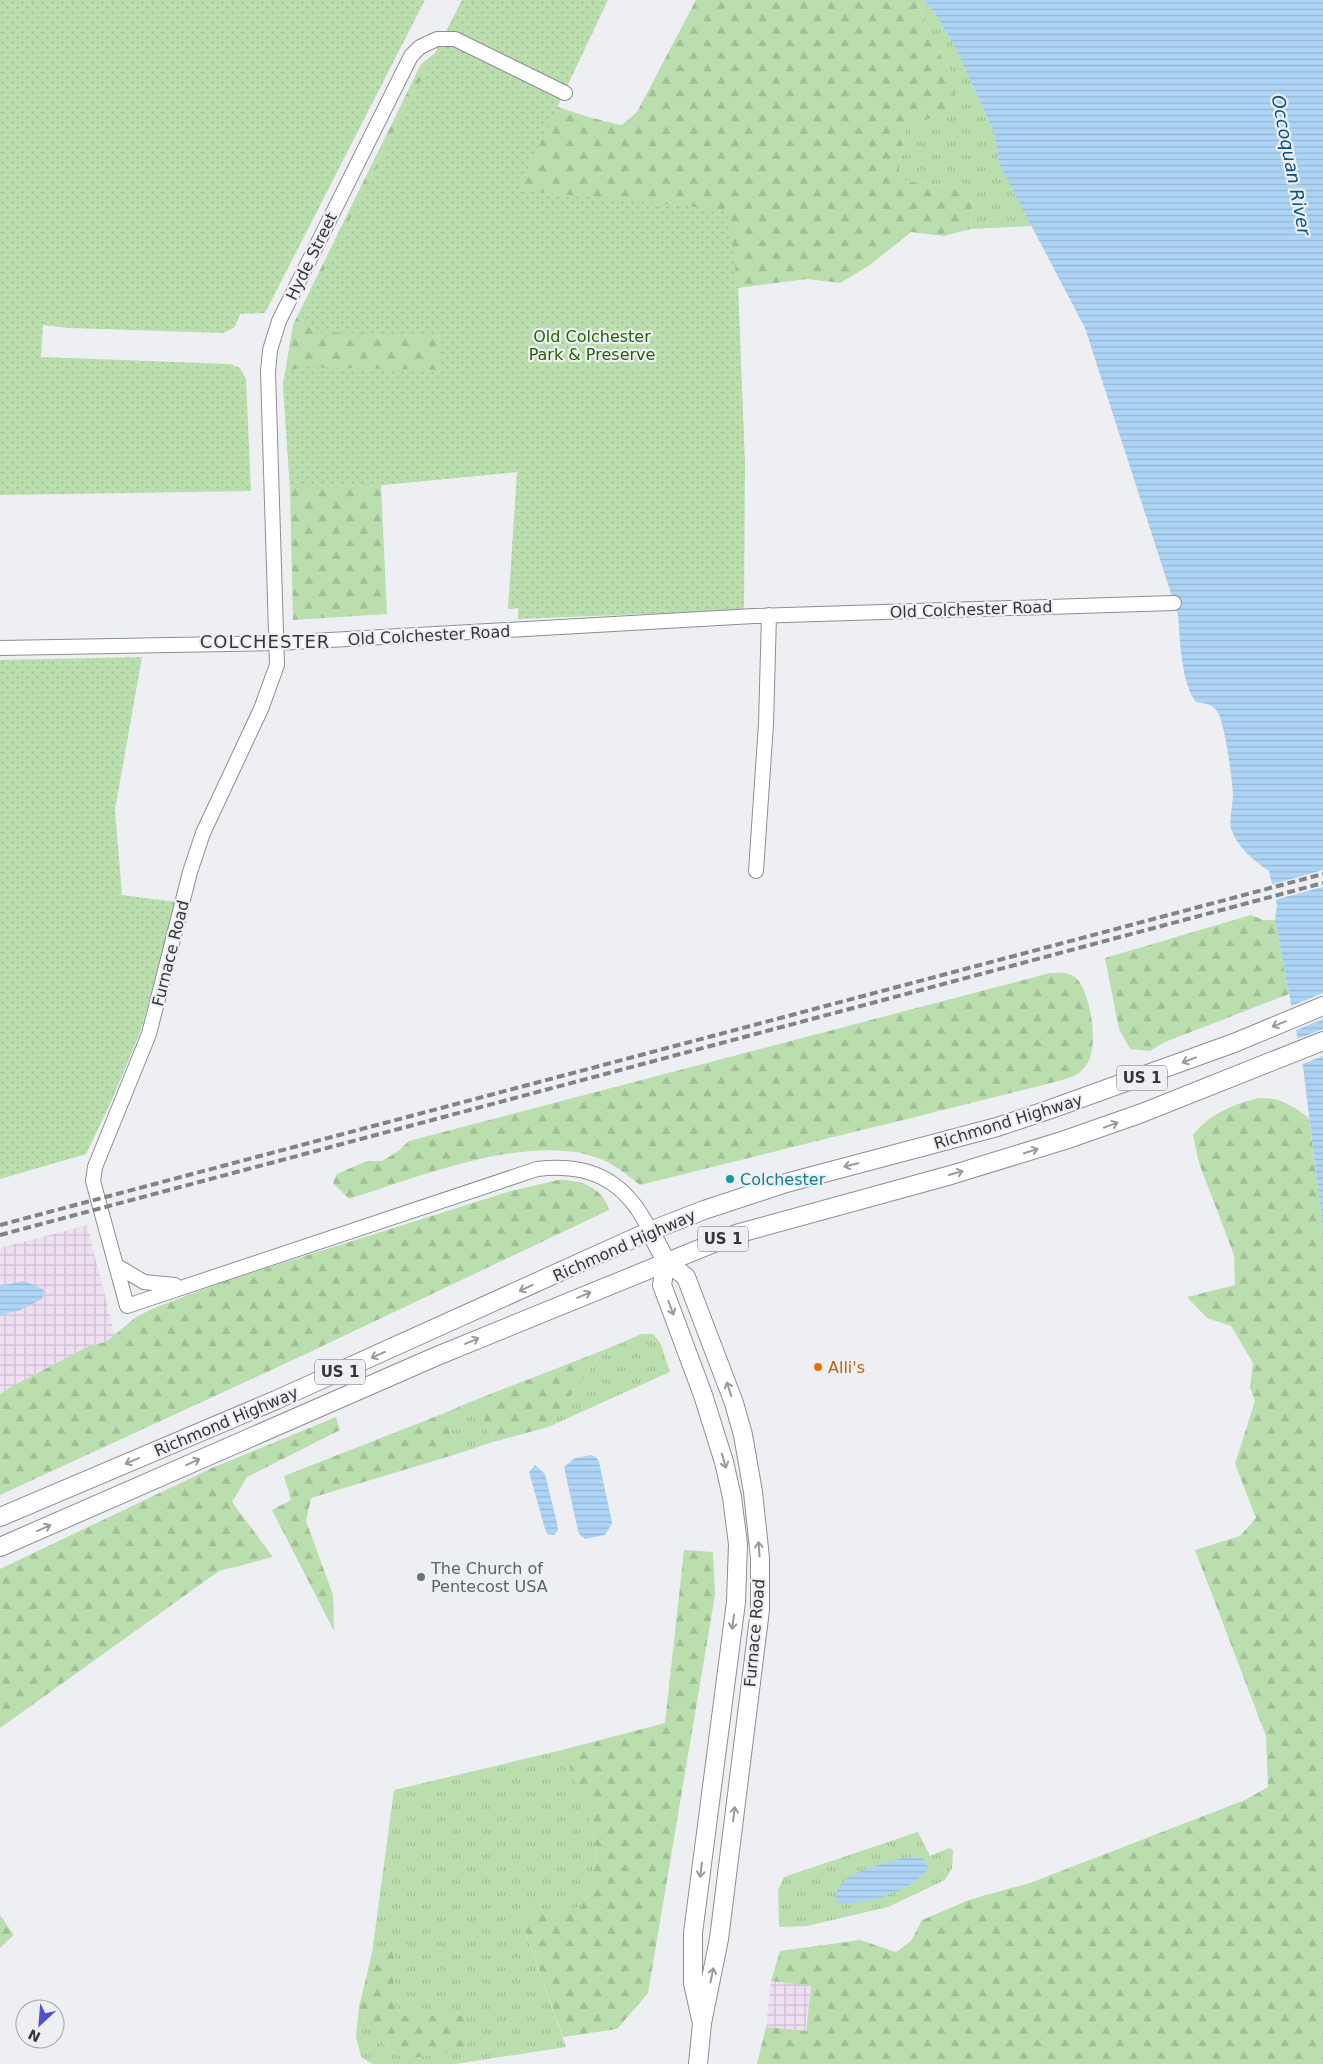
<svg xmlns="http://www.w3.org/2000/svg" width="1323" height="2064" font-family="'DejaVu Sans',sans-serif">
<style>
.industrial{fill:url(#industrial-grid)}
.grass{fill:url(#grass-tufts)}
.forest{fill:url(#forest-firs)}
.park{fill:url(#park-dots)}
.water{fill:url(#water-rules)}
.pier{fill:#edeff3}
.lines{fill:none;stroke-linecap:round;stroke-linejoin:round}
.minor-casing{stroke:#8c8f92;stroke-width:16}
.major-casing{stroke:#8c8f92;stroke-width:20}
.minor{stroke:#fff;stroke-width:14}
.major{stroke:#fff;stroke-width:18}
.rail{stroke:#818385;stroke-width:4;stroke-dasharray:8 4;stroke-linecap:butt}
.oneway{stroke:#9a9a9b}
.culture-dot{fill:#0f9aa8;stroke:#edeff3;stroke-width:2}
.food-dot{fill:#e8710a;stroke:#edeff3;stroke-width:2}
.worship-dot{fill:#6b7280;stroke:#edeff3;stroke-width:2}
.labels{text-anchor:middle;stroke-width:4.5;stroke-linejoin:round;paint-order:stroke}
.shield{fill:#edeff3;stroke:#6c6e6f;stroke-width:1}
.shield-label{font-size:15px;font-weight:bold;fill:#353637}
.street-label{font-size:16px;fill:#353637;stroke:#edeff3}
.park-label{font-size:16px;fill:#296104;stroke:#edeff3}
.culture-label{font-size:16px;fill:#0d838f;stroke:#edeff3;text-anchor:start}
.food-label{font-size:16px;fill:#c56008;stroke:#edeff3;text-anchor:start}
.worship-label{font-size:16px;fill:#5b616d;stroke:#edeff3;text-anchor:start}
.water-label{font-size:18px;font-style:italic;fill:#055686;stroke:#edeff3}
.neighbourhood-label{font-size:18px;letter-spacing:1px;fill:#353637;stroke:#edeff3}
</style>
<defs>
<pattern id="industrial-grid" width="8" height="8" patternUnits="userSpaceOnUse" patternTransform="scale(1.25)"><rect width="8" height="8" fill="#eedff3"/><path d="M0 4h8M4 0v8" fill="none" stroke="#cdc0d1"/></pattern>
<pattern id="grass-tufts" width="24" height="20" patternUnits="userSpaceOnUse" patternTransform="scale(1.25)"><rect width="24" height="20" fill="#bbdeae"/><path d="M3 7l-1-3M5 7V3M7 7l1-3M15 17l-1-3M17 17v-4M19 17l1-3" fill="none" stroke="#a1bf96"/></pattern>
<pattern id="forest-firs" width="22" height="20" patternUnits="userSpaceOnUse" patternTransform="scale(1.25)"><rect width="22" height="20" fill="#bbdeae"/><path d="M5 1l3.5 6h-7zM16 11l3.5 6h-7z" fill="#a1bf96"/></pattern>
<pattern id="park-dots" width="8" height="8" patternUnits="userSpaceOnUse" patternTransform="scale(1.25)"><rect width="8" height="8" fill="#bbdeae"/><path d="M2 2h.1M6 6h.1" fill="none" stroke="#a1bf96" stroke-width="1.8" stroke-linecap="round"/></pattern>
<pattern id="water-rules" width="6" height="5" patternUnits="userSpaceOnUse" patternTransform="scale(1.25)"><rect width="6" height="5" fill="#add4f4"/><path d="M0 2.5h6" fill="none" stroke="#95b7d2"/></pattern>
</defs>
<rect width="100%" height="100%" fill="#edeff3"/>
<!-- industrial -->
<path class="industrial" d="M 87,1225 L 115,1336 L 106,1342 L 91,1345 L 0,1394 L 0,1248 Z
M 771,1981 L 811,1985 L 805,2032 L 766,2027 Z"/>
<!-- grass -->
<path class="grass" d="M 917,0 L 924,0 L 936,15 L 955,47 L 994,133 L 999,164 L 1032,226 L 970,229 L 972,202 L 960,187 L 903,181 L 899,170 L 906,126 L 942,115 L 959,85 L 935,47 Z
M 642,1334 L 653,1334 L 661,1344 L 670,1372 L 548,1427 L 604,1350 Z
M 475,1400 L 493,1442 L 460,1453 L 442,1414 Z
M 562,1750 L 588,1809 L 597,1853 L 587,1897 L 580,1907 L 523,1926 L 566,2047 L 455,2064 L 373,2064 L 361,2057 L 356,2036 L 359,2007 L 365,2023 L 393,2053 L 466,2016 L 401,2016 L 393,2001 L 393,1949 L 372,1953 L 394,1790 Z
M 918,1832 L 930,1856 L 949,1848 L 953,1850 L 952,1868 L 945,1880 L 888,1907 L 807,1926 L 779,1927 L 778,1890 L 784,1877 Z"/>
<!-- forest -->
<path class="forest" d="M 696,0 L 917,0 L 935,47 L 959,85 L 942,115 L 906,126 L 899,170 L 903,181 L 960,187 L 972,202 L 970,229 L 944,236 L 911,232 L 870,265 L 840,283 L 807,279 L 738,288 L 745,467 L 518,619 L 518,608 L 508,609 L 527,569 L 517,472 L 381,485 L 387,614 L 293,620 L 290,488 L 283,384 L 293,325 L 421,64 L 435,53 C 497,81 556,112 622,125 L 637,112 Z
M 1251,915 L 1263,920 L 1275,920 L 1289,994 L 1165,1042 L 1150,1051 L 1130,1049 L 1119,1029 L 1105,958 Z
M 1050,973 C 1059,973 1068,971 1076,978 C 1091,993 1099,1045 1087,1064 C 1082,1072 1075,1076 1066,1079 C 924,1116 782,1149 640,1185 C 627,1175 612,1162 595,1157 C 527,1133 415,1178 349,1199 L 333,1183 L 337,1174 L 367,1161 L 382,1161 L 397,1152 L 409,1141 Z
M 1259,1098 C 1280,1097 1293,1106 1309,1118 L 1323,1229 L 1323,2064 L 757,2064 L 766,2027 L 806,2031 L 811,1986 L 771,1981 L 780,1951 L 860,1940 L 896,1952 L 911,1941 L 922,1920 L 969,1900 L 1030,1883 L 1245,1800 L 1268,1787 L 1266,1736 L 1195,1550 L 1240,1536 L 1256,1518 L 1235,1464 L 1255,1401 L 1250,1388 L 1253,1363 L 1231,1326 L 1207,1318 L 1187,1297 L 1235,1285 L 1234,1255 L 1199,1163 L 1193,1135 C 1209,1114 1234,1104 1259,1098 Z
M 558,1180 C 579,1179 603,1187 609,1210 L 293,1360 L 0,1495 L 0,1394 L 11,1387 L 91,1345 L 106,1342 L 136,1317 L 152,1309 L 222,1282 L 511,1191 Z
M 604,1350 L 548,1427 L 493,1442 L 475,1400 Z
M 442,1414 L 460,1453 L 311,1498 L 306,1521 L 333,1595 L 334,1631 L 272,1510 L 291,1500 L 284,1476 Z
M 336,1417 L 340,1430 L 247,1477 L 232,1502 L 273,1557 L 219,1571 L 0,1728 L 0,1569 L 212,1468 Z
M 684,1550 L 713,1552 L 715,1595 L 648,1993 L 617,2029 L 563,2037 L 523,1926 L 528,1917 L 580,1907 L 587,1897 L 597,1853 L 588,1809 L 562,1750 L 665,1723 Z
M 0,1915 L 14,1935 L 0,1948 Z
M 393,1949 L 393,2000 L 401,2016 L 466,2016 L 471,2037 L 465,2050 L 407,2059 L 393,2053 L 365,2023 L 359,2007 L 372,1953 Z"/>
<!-- park -->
<path class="park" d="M 0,0 L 425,0 L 265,313 L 240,314 L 235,327 L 223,333 L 70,328 L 43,325 L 41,357 L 230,364 L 240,368 L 246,379 L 251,491 L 0,495 Z
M 462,0 L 608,0 L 518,190 L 727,210 L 738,287 L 745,467 L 744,610 L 518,619 L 518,608 L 508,609 L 517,472 L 380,485 L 290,488 L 283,384 L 290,371 L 300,367 L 439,370 L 439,335 L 316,332 L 305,325 L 302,313 Z
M 142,657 L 115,810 L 122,895 L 176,902 L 141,1030 L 112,1100 L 86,1154 L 0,1179 L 0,660 Z"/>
<!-- water -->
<path class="water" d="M 924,0 L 1323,0 L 1323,1229 L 1303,1067 L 1275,920 L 1277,905 L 1269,871 C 1254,861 1237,847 1231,829 C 1229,819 1233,804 1233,794 C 1232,778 1225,723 1217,711 C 1212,704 1204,703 1196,702 C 1181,684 1180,638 1178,615 L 1085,328 L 999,164 L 994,133 L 955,47 L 936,15 Z
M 24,1281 L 43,1289 L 44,1292 L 42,1299 L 20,1310 L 0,1315 L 0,1286 Z
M 591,1455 L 596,1457 L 599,1462 L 612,1523 L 605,1535 L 585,1539 L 579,1534 L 577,1526 L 564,1467 L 575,1458 Z
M 535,1465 L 545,1474 L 557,1523 L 558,1530 L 554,1535 L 547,1534 L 545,1529 L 529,1472 Z
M 910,1857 L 922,1858 L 928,1867 C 920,1888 856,1910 836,1901 C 833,1872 887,1862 910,1857 Z"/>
<!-- pier -->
<path class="pier" d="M 1323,870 L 1323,887 L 1274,900 L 1270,885 Z
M 1323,993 L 1323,1019 L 1294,1031 L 1289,1007 Z
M 1323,1029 L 1323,1056 L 1300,1065 L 1295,1040 Z"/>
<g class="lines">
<!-- minor casing -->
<g class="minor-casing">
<path id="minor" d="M 565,93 L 455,39 L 437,39 L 420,47 L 411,56 L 279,321 L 270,350 L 268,372 L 277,665 L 261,709 L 203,833 L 190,872 L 149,1034 L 95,1167 L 93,1181 L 127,1306 L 537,1169 C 591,1162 627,1182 650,1231
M 0,648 L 277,643 L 754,616 L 1174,603
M 756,871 L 766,724 L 769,615
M 117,1266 L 144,1282 L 175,1285"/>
</g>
<!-- major casing -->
<g class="major-casing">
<path id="major" d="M 650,1231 L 666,1261 L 686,1277 L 734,1403 L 743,1435 L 753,1492 L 760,1558 L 760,1610 L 719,1939 L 702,2023 L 698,2064
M 666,1261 L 662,1285 L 703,1395 L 724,1462 L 732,1497 L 738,1544 L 736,1602 L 693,1933 L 693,1983 L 701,2019
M 0,1517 L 276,1400 L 650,1231 L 704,1210 L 786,1183 L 997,1127 L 1048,1110 L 1234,1043 L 1323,1006
M 0,1547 L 437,1356 L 736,1234 L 951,1175 L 1065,1140 L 1142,1113 L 1323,1041"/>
</g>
<!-- minor -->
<use href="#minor" class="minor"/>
<!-- major -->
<use href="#major" class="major"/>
<!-- rail -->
<path class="rail" d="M 0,1225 L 1323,874
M 0,1235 L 1323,883"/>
</g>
<!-- one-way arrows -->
<defs><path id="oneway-shaft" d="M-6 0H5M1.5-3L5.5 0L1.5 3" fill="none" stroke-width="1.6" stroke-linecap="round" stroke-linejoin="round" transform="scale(1.25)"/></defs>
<g class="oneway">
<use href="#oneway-shaft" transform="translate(1279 1024) rotate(158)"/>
<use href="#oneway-shaft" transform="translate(1189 1060) rotate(159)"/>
<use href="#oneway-shaft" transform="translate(1111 1125) rotate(-20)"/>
<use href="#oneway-shaft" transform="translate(1031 1151) rotate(-17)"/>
<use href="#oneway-shaft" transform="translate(851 1165) rotate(166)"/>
<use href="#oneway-shaft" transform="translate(956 1173) rotate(-16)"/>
<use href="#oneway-shaft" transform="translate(526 1288) rotate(155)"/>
<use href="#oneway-shaft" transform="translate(584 1295) rotate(-23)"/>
<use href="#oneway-shaft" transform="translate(671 1308) rotate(69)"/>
<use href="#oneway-shaft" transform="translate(472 1341) rotate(-23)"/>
<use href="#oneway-shaft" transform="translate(378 1355) rotate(156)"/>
<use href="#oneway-shaft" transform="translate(729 1389) rotate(-108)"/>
<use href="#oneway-shaft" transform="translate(132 1461) rotate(157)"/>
<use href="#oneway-shaft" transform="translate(724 1461) rotate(74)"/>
<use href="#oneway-shaft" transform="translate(193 1462) rotate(-24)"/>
<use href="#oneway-shaft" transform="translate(44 1528) rotate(-24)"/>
<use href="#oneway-shaft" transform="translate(759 1549) rotate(-94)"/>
<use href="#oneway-shaft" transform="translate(733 1622) rotate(98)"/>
<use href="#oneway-shaft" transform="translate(734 1814) rotate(-83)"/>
<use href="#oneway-shaft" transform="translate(701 1870) rotate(97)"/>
<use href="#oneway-shaft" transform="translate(712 1975) rotate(-78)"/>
</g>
<!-- markers -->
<circle class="culture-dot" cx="730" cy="1179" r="5"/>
<circle class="food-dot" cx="818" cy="1367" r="5"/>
<circle class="worship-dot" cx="421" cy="1577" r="5"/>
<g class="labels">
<!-- shield labels -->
<g class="shield">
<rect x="1117" y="1065.5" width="50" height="25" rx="4"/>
<rect x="698" y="1226.5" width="50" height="25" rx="4"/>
<rect x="315" y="1359.5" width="50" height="25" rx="4"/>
</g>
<g class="shield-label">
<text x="1142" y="1083">US 1</text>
<text x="723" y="1244">US 1</text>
<text x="340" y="1377">US 1</text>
</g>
<!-- street labels -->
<g class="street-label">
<text transform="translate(311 256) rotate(-64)" y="6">Hyde Street</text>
<text transform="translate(971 609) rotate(-2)" y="6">Old Colchester Road</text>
<text transform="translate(429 635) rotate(-3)" y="6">Old Colchester Road</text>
<text transform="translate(170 953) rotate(-76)" y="6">Furnace Road</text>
<text transform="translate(1008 1121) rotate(-17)" y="6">Richmond Highway</text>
<text transform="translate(624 1245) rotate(-24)" y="6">Richmond Highway</text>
<text transform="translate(226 1421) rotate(-23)" y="6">Richmond Highway</text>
<text transform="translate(754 1633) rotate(-85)" y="6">Furnace Road</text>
</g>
<!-- park labels -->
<g class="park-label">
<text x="592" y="342">Old Colchester<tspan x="592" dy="18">Park &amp; Preserve</tspan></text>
</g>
<!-- culture labels -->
<g class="culture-label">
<text x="740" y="1185">Colchester</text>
</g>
<!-- food labels -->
<g class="food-label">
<text x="828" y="1373">Alli's</text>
</g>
<!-- worship labels -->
<g class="worship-label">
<text x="431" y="1574">The Church of<tspan x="431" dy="18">Pentecost USA</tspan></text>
</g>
<!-- water labels -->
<g class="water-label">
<text transform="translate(1291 165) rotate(79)" y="6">Occoquan River</text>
</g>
<!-- neighbourhood labels -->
<g class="neighbourhood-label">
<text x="265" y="648">COLCHESTER</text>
</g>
</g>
<!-- north arrow -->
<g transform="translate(40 2024) rotate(206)"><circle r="24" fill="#edeff3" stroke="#a3a5a8"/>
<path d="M0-4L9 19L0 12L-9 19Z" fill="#5251c8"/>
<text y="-8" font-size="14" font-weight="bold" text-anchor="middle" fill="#353637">N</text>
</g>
</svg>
